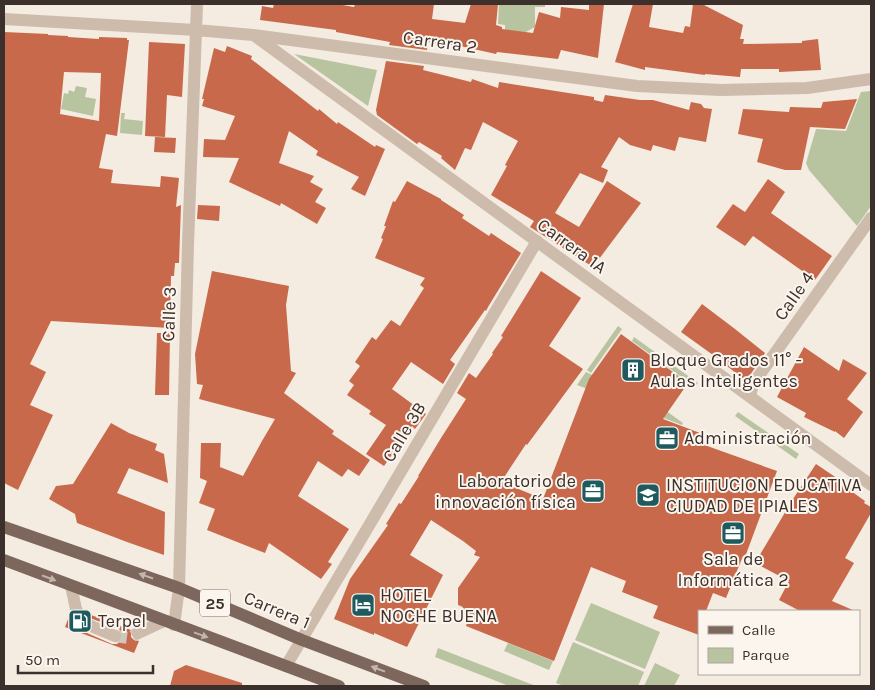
<svg xmlns="http://www.w3.org/2000/svg" width="875" height="690" font-family="Karla,sans-serif">
<style>
.green{fill:#b8c4a0}
.building{fill:#c8694b;fill-rule:evenodd}
.lines{fill:none;stroke-linecap:round;stroke-linejoin:round}
.minor-tunnel{stroke:#cfc6bd;stroke-width:12;stroke-dasharray:12 6;stroke-linecap:butt}
.minor{stroke:#cdbbac;stroke-width:12}
.major{stroke:#7d675c;stroke-width:12}
.oneway{fill:#c2b5ac}
.labels{text-anchor:middle;stroke-width:4;stroke-linejoin:round;paint-order:stroke}
.shield{fill:#fbf5ee;stroke:#756b66;stroke-width:1}
.shield-label{font-size:16px;font-weight:bold;fill:#3b302b}
.street-label{font-size:18px;fill:#3b302b;stroke:#fbf5ee}
.poi-label{font-size:18px;fill:#3b302b;stroke:#fbf5ee;text-anchor:start}
</style>
<rect width="100%" height="100%" fill="#f4ebe1"/>
<!-- green -->
<path class="green" d="M 499,4 L 545,4 L 545,7 L 535,7 L 535,27 L 524,33 L 505,31 L 505,25 L 498,24 Z
M 294,54 L 377,70 L 368,106 Z
M 76,86 L 87,88 L 85,97 L 96,99 L 93,116 L 61,109 L 64,93 L 68,94 L 69,90 L 74,92 Z
M 871,91 L 871,206 L 857,226 L 809,170 L 806,163 L 816,129 L 846,131 L 861,92 Z
M 121,113 L 125,113 L 124,119 L 143,121 L 142,135 L 120,133 Z
M 618,326 L 622,329 L 591,373 L 587,370 Z
M 634,337 L 698,383 L 695,387 L 632,341 Z
M 586,372 L 662,408 L 683,423 L 682,425 L 577,385 Z
M 738,412 L 799,454 L 796,459 L 735,416 Z
M 591,603 L 660,632 L 645,669 L 575,640 Z
M 573,642 L 644,672 L 638,686 L 564,686 L 556,683 Z
M 508,643 L 553,661 L 549,670 L 504,651 Z
M 438,648 L 536,686 L 509,686 L 435,657 Z
M 655,663 L 680,675 L 674,686 L 644,686 Z"/>
<!-- building -->
<path class="building" d="M 274,4 L 337,4 L 354,7 L 355,4 L 434,4 L 432,19 L 465,23 L 471,4 L 498,4 L 496,25 L 502,27 L 502,29 L 533,33 L 539,12 L 560,18 L 561,7 L 589,10 L 589,4 L 604,4 L 598,58 L 561,50 L 558,59 L 497,52 L 496,54 L 460,46 L 428,42 L 427,50 L 389,45 L 390,42 L 336,32 L 336,30 L 260,20 L 262,6 L 273,8 Z
M 633,4 L 653,4 L 649,27 L 683,33 L 685,26 L 690,27 L 693,4 L 702,4 L 743,25 L 740,39 L 744,39 L 743,44 L 802,43 L 802,41 L 818,39 L 821,70 L 779,72 L 779,69 L 741,69 L 740,77 L 705,74 L 705,75 L 645,67 L 645,70 L 615,62 Z
M 4,32 L 48,34 L 48,35 L 68,36 L 68,37 L 99,39 L 99,37 L 127,38 L 127,40 L 129,40 L 117,136 L 106,134 L 99,168 L 113,170 L 111,183 L 160,187 L 161,176 L 179,178 L 176,207 L 181,205 L 179,263 L 175,263 L 174,276 L 171,276 L 170,328 L 51,321 L 30,364 L 46,372 L 30,405 L 53,415 L 18,490 L 4,483 ZM 64,72 L 101,73 L 99,121 L 60,114 Z
M 149,42 L 185,44 L 182,97 L 167,95 L 165,137 L 145,136 Z
M 227,46 L 252,56 L 251,59 L 318,111 L 319,109 L 337,124 L 338,122 L 375,147 L 376,145 L 385,149 L 365,196 L 351,189 L 359,177 L 316,155 L 318,151 L 289,131 L 279,163 L 314,176 L 310,182 L 323,189 L 315,202 L 326,208 L 317,224 L 281,203 L 280,206 L 229,182 L 239,158 L 203,157 L 204,139 L 225,140 L 235,116 L 202,106 L 204,99 L 202,99 L 214,48 L 225,52 Z
M 386,61 L 424,66 L 423,70 L 471,82 L 472,79 L 498,88 L 499,82 L 594,97 L 594,100 L 603,102 L 605,95 L 640,100 L 653,100 L 689,110 L 691,102 L 701,104 L 704,108 L 712,109 L 706,142 L 679,137 L 675,151 L 653,145 L 651,151 L 630,145 L 619,137 L 601,167 L 608,170 L 603,183 L 580,173 L 555,213 L 579,227 L 607,181 L 641,203 L 593,267 L 530,227 L 534,221 L 491,195 L 507,166 L 505,165 L 518,141 L 483,122 L 471,150 L 465,148 L 455,170 L 441,158 L 442,156 L 419,142 L 417,144 L 377,115 L 376,110 Z
M 857,99 L 845,129 L 810,127 L 801,170 L 785,170 L 757,162 L 763,139 L 738,134 L 743,109 L 789,112 L 790,107 L 821,108 L 823,102 Z
M 155,137 L 176,138 L 175,153 L 154,152 Z
M 768,179 L 785,192 L 771,213 L 832,256 L 815,280 L 753,236 L 745,246 L 716,227 L 733,204 L 745,212 Z
M 407,181 L 441,199 L 441,200 L 464,215 L 462,218 L 489,236 L 491,233 L 521,253 L 488,307 L 486,311 L 485,310 L 450,360 L 455,364 L 443,384 L 411,362 L 392,389 L 426,414 L 415,429 L 412,426 L 384,466 L 366,454 L 386,425 L 369,414 L 371,411 L 347,395 L 354,385 L 349,381 L 360,366 L 355,362 L 372,337 L 376,340 L 391,320 L 400,326 L 424,288 L 420,285 L 425,278 L 375,258 L 383,239 L 381,238 L 386,226 L 384,226 L 393,201 L 395,202 Z
M 198,205 L 220,206 L 219,221 L 197,219 Z
M 212,271 L 289,286 L 286,305 L 291,371 L 296,373 L 284,393 L 334,431 L 332,434 L 370,460 L 359,476 L 348,469 L 342,477 L 318,461 L 298,496 L 349,529 L 328,562 L 332,564 L 321,579 L 269,543 L 265,553 L 207,530 L 215,509 L 199,503 L 207,481 L 200,478 L 201,443 L 221,443 L 220,467 L 243,476 L 262,441 L 275,419 L 199,399 L 203,385 L 197,384 L 195,354 Z
M 541,271 L 581,298 L 549,346 L 583,369 L 527,445 L 526,444 L 501,482 L 543,499 L 589,379 L 621,334 L 688,383 L 663,419 L 700,433 L 696,442 L 777,471 L 745,557 L 743,556 L 726,598 L 713,593 L 706,611 L 699,611 L 699,635 L 653,618 L 658,606 L 622,592 L 626,581 L 591,567 L 554,661 L 466,626 L 469,615 L 461,612 L 463,607 L 458,605 L 458,588 L 480,557 L 474,555 L 476,551 L 463,541 L 431,520 L 410,555 L 443,575 L 407,647 L 374,633 L 374,635 L 334,619 L 350,579 L 388,525 L 386,524 L 399,503 L 401,504 L 419,476 L 418,476 L 441,438 L 466,399 L 457,393 L 469,373 L 476,378 L 493,354 L 492,353 L 503,337 L 501,336 Z
M 702,304 L 735,329 L 765,353 L 746,381 L 713,355 L 681,332 Z
M 157,333 L 170,333 L 169,395 L 155,395 Z
M 804,347 L 839,371 L 843,359 L 867,373 L 847,399 L 863,412 L 844,438 L 835,431 L 835,432 L 804,417 L 806,413 L 777,397 Z
M 111,423 L 129,433 L 157,444 L 155,450 L 164,454 L 168,483 L 129,468 L 117,493 L 165,512 L 164,555 L 127,542 L 77,523 L 75,514 L 49,499 L 56,486 L 73,484 Z
M 816,464 L 853,489 L 851,491 L 865,501 L 864,503 L 871,507 L 871,513 L 845,558 L 854,563 L 832,601 L 855,611 L 800,611 L 779,600 L 789,581 L 755,563 L 793,499 Z
M 83,612 L 131,630 L 131,637 L 134,640 L 139,641 L 134,653 L 65,627 L 70,614 L 73,617 L 77,617 L 81,615 ZM 90,618 L 119,629 L 123,634 L 122,640 L 117,644 L 112,644 L 87,633 L 83,628 L 83,623 L 86,619 Z
M 186,665 L 242,683 L 242,686 L 170,686 L 174,671 Z"/>
<g class="lines">
<!-- minor-tunnel -->
<path class="minor-tunnel" d="M 76,609 L 83,621 L 91,626
M 115,636 L 129,638 L 138,633"/>
<!-- minor -->
<path class="minor" d="M 4,19 L 196,30 L 253,35 L 637,86 L 721,90 L 807,88 L 871,79
M 255,36 L 871,485
M 750,397 L 753,384 L 871,218
M 71,586 L 76,609
M 174,625 L 179,588 L 188,244 L 197,4
M 91,626 L 115,636
M 138,633 L 164,621
M 286,666 L 537,241"/>
<!-- major -->
<path class="major" d="M 4,527 L 179,588 L 302,640 L 424,686
M 4,560 L 339,686"/>
</g>
<!-- one-way arrows -->
<defs><path id="oneway-solid" d="M-6-.8H1V-3.2L6.5 0L1 3.2V.8H-6Z" transform="scale(1.25)"/></defs>
<g class="oneway">
<use href="#oneway-solid" transform="translate(146 576) rotate(-161)"/>
<use href="#oneway-solid" transform="translate(49 578) rotate(21)"/>
<use href="#oneway-solid" transform="translate(201 635) rotate(20)"/>
<use href="#oneway-solid" transform="translate(378 669) rotate(-159)"/>
</g>
<!-- icons -->
<defs>
<g id="building-square" transform="scale(1.25)"><rect x="-9" y="-9" width="18" height="18" rx="4" fill="#1f5a5e" stroke="#fbf5ee"/><path d="M-4-6H4V6H1V3H-1V6H-4ZM-2.5-4.3h1.7v1.8h-1.7ZM.8-4.3h1.7v1.8H.8ZM-2.5-1h1.7V.8h-1.7ZM.8-1h1.7V.8H.8Z" fill="#fff"/></g>
<g id="office-square" transform="scale(1.25)"><rect x="-9" y="-9" width="18" height="18" rx="4" fill="#1f5a5e" stroke="#fbf5ee"/><path d="M-6-3h4V-5.5h4V-3h4V5H-6ZM-1-4.5V-3h2v-1.5ZM-6 0V1H6V0Z" fill="#fff"/></g>
<g id="school-square" transform="scale(1.25)"><rect x="-9" y="-9" width="18" height="18" rx="4" fill="#1f5a5e" stroke="#fbf5ee"/><path d="M0-5L7-2L0 1L-7-2ZM-4 1L0 2.5L4 1V4Q0 6-4 4Z" fill="#fff"/></g>
<g id="hotel-square" transform="scale(1.25)"><rect x="-9" y="-9" width="18" height="18" rx="4" fill="#1f5a5e" stroke="#fbf5ee"/><path d="M-6-4.5h1.5V1H6V5H4.5V3h-9V5H-6ZM-4 0a1.8 1.8 0 1 1 3.6 0ZM.5 0V-2.5h3Q6-2.5 6 0Z" fill="#fff"/></g>
<g id="fuel-square" transform="scale(1.25)"><rect x="-9" y="-9" width="18" height="18" rx="4" fill="#1f5a5e" stroke="#fbf5ee"/><path d="M-5.5-6h7V0h2V4h1.3V-2.5L3-4.5l.8-.8L6-3V5H2.5V1h-1V6h-7ZM-4.2-4.7v3.2H.2V-4.7Z" fill="#fff"/></g>
</defs>
<g fill-rule="evenodd">
<use href="#building-square" x="633" y="370"/>
<use href="#office-square" x="667" y="438"/>
<use href="#office-square" x="593" y="491"/>
<use href="#school-square" x="648" y="495"/>
<use href="#office-square" x="733" y="533"/>
<use href="#hotel-square" x="363" y="605"/>
<use href="#fuel-square" x="80" y="621"/>
</g>
<g class="labels">
<!-- shield labels -->
<rect class="shield" x="200" y="589.5" width="30" height="27" rx="4"/>
<g class="shield-label">
<text x="215" y="609">25</text>
</g>
<!-- street labels -->
<g class="street-label">
<text transform="translate(440 42) rotate(8)" y="6">Carrera 2</text>
<text transform="translate(572 246) rotate(36)" y="6">Carrera 1A</text>
<text transform="translate(794 296) rotate(-55)" y="6">Calle 4</text>
<text transform="translate(169 314) rotate(-88)" y="6">Calle 3</text>
<text transform="translate(404 432) rotate(-59)" y="6">Calle 3B</text>
<text transform="translate(277 610) rotate(23)" y="6">Carrera 1</text>
</g>
<!-- poi labels -->
<g class="poi-label">
<text x="650" y="366">Bloque Grados 11° -<tspan x="650" dy="21">Aulas Inteligentes</tspan></text>
<text x="684" y="444">Administración</text>
<text x="576" y="487" text-anchor="end">Laboratorio de<tspan x="576" dy="21">innovación física</tspan></text>
<text x="666" y="491">INSTITUCION EDUCATIVA<tspan x="666" dy="21">CIUDAD DE IPIALES</tspan></text>
<text x="733" y="565" text-anchor="middle">Sala de<tspan x="733" dy="21">Informática 2</tspan></text>
<text x="380" y="601">HOTEL<tspan x="380" dy="21">NOCHE BUENA</tspan></text>
<text x="98" y="627">Terpel</text>
</g>
</g>
<!-- border -->
<rect width="875" height="690" fill="none" stroke="#3b302b" stroke-width="10"/>
<!-- legend -->
<rect x="698" y="610" width="162" height="65" fill="#fbf5ee" stroke="#aea6a0"/>
<rect x="708" y="626" width="25" height="8" fill="#7d675c" stroke="#aea6a0"/>
<text x="742" y="635" font-size="15" fill="#3b302b">Calle</text>
<rect x="708" y="648" width="25" height="15" fill="#b8c4a0" stroke="#aea6a0"/>
<text x="742" y="660" font-size="15" fill="#3b302b">Parque</text>
<!-- scale -->
<path d="M18 665v8h135v-8" fill="none" stroke="#3b302b" stroke-width="2.5"/>
<text x="25" y="665" font-size="15" fill="#3b302b" stroke="#fbf5ee" stroke-width="4" paint-order="stroke">50 m</text>
</svg>
